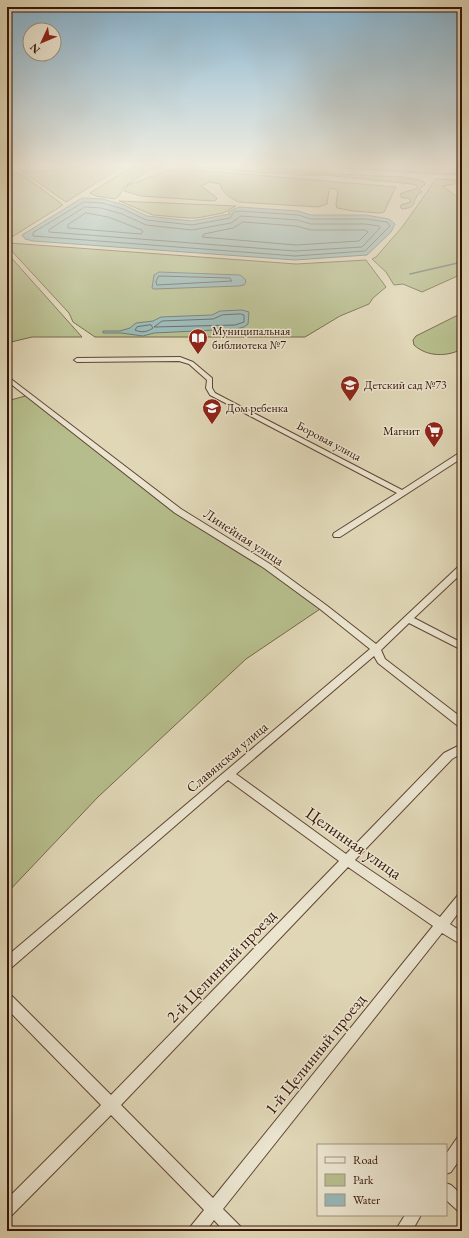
<svg xmlns="http://www.w3.org/2000/svg" width="469" height="1238" font-family="'EB Garamond',serif">
<style>
.green{fill:#b6bd8c;stroke:#76684a}
.water{fill:#96b8b7;stroke:#707671}
.lines{fill:none;stroke-linecap:round;stroke-linejoin:round}
.shore{stroke:#66665f;stroke-width:1}
.stream{stroke:#707671;stroke-width:1.5}
.street-casing{stroke:#614533;stroke-width:2}
.street{fill:#ebe5d0;fill-rule:evenodd}
.labels{text-anchor:middle;stroke-width:3;stroke-linejoin:round;paint-order:stroke}
.far-poi-label{font-size:12px;fill:#371407;stroke:#ebe5d0;text-anchor:start}
.far-street-label{font-size:12px;fill:#371407;stroke:#ebe5d0}
.street-label{font-size:14px;fill:#371407;stroke:#ebe5d0}
.near-street-label{font-size:17px;fill:#371407;stroke:#ebe5d0}
</style>
<rect width="100%" height="100%" fill="#e0d7b7"/>
<filter id="stains"><feTurbulence type="fractalNoise" baseFrequency=".005" numOctaves="4"/><feColorMatrix values="0 0 0 0 .2 0 0 0 0 .09 0 0 0 0 .02 0 0 0 .5 -.17"/></filter>
<radialGradient id="worn" r=".72"><stop offset=".6" stop-color="#630" stop-opacity="0"/><stop offset="1" stop-color="#630" stop-opacity=".3"/></radialGradient>
<!-- green -->
<path class="green" d="M 96,165 L 124,165 L 66,202 L 22,171 L 46,171 Z
M 135,165 L 186,165 L 161,166 L 147,171 L 124,187 L 119,196 L 115,199 L 96,196 L 90,193 Z
M 198,165 L 240,165 L 334,174 L 402,177 L 419,180 L 424,182 L 425,185 L 419,189 L 422,192 L 416,196 L 417,197 L 415,199 C 414,207 410,208 402,209 L 400,207 L 401,205 L 411,202 L 409,198 L 402,198 L 400,194 C 406,191 412,191 417,188 L 418,186 L 412,184 L 324,175 L 299,175 L 292,173 L 268,173 L 197,167 Z
M 304,165 L 462,165 L 462,173 L 437,174 Z
M 7,167 L 31,181 L 63,205 L 7,240 Z
M 176,169 L 185,169 L 396,187 L 384,212 L 380,213 L 353,211 L 337,208 L 336,204 L 338,190 L 331,188 L 329,190 L 327,204 L 318,207 L 239,202 C 231,199 222,192 220,184 L 210,182 L 201,186 L 217,198 L 216,200 L 213,201 L 141,196 L 124,191 L 128,185 L 170,170 Z
M 436,179 L 456,180 L 454,184 L 443,186 L 457,197 L 462,198 L 462,274 L 422,292 L 403,284 L 394,285 L 386,272 L 372,259 L 376,257 L 403,226 Z
M 119,201 L 236,206 L 223,213 L 197,218 L 188,218 L 153,215 Z
M 9,243 L 296,264 L 366,260 L 386,287 L 373,298 L 369,304 L 340,316 L 305,337 L 95,337 L 73,322 L 69,313 L 8,247 Z
M 7,253 L 82,337 L 32,337 L 7,343 Z
M 462,313 L 462,349 C 447,357 427,357 414,345 L 413,340 L 416,336 Z
M 29,395 L 178,511 L 323,607 L 246,659 L 98,797 L 7,893 L 7,401 Z"/>
<!-- water -->
<path class="water" d="M 82,198 L 103,199 L 124,205 L 147,216 L 192,221 L 230,214 L 228,212 L 239,207 L 298,211 L 311,215 L 366,215 L 389,219 L 395,224 L 391,232 L 367,255 L 295,260 L 33,241 L 25,239 L 22,235 Z
M 159,272 L 240,275 L 245,279 L 246,282 L 244,285 L 239,286 L 154,289 L 152,288 L 154,275 Z
M 242,310 L 249,312 L 248,324 L 244,327 L 236,329 L 154,333 L 143,336 L 121,333 L 103,333 L 103,331 L 120,331 L 130,328 L 136,323 L 153,321 L 161,317 L 212,315 L 220,311 Z"/>
<g class="lines">
<!-- shore -->
<path class="shore" d="M 84,202 L 102,203 L 123,209 L 146,220 L 192,225 L 230,218 L 234,212 L 240,211 L 298,215 L 311,219 L 366,219 L 387,222 L 390,226 L 365,251 L 295,256 L 33,236 L 33,233 Z
M 85,207 L 101,208 L 122,214 L 146,225 L 192,230 L 231,223 L 241,216 L 297,220 L 311,224 L 365,224 L 379,226 L 380,228 L 362,247 L 295,251 L 49,232 L 49,230 Z
M 86,213 L 108,217 L 142,230 L 143,232 L 141,234 L 68,228 L 68,225 Z
M 243,222 L 296,226 L 311,230 L 365,230 L 368,232 L 359,241 L 296,245 L 202,237 L 204,234 L 233,228 Z
M 159,276 L 230,278 L 232,281 L 157,285 L 156,282 Z
M 241,314 L 244,315 L 244,322 L 235,325 L 154,327 L 162,321 L 213,319 L 222,315 Z
M 151,325 L 153,328 C 147,332 142,333 135,330 L 137,327 Z"/>
<!-- stream -->
<path class="stream" d="M 17,165 L 42,167 L 69,165
M 295,165 L 462,175
M 410,274 L 462,262"/>
<!-- street casing -->
<g class="street-casing">
<path id="street" d="M 180,357 L 193,362 L 212,378 L 212,388 L 215,393 L 402,490 L 459,453 L 462,453 L 462,458 L 340,537 L 334,537 L 333,535 L 334,533 L 397,493 L 210,395 L 206,388 L 207,380 L 189,364 L 179,361 L 77,362 L 74,360 L 77,358 Z
M 7,376 L 181,509 L 270,564 L 326,605 L 376,644 L 459,566 L 462,565 L 462,573 L 414,618 L 462,643 L 462,650 L 409,623 L 381,650 L 385,659 L 462,718 L 462,727 L 458,726 L 378,663 L 374,656 L 236,774 L 346,854 L 444,753 L 462,744 L 462,753 L 452,759 L 355,860 L 440,917 L 458,895 L 462,894 L 462,908 L 450,924 L 462,932 L 462,945 L 442,933 L 223,1209 L 240,1226 L 243,1231 L 224,1231 L 214,1220 L 206,1231 L 188,1231 L 191,1226 L 204,1210 L 111,1115 L 12,1215 L 7,1217 L 7,1199 L 101,1105 L 7,1009 L 7,994 L 12,996 L 111,1095 L 339,861 L 228,780 L 11,968 L 7,970 L 7,956 L 370,649 L 320,609 L 264,568 L 175,513 L 7,381 ZM 348,867 L 433,926 L 213,1198 L 121,1105 Z
M 462,1136 L 462,1156 L 451,1172 L 446,1174 L 446,1154 L 457,1138 Z
M 446,1183 L 451,1185 L 462,1195 L 462,1212 L 457,1210 L 446,1200 Z
M 405,1215 L 421,1215 L 412,1231 L 395,1231 Z"/>
</g>
<!-- street -->
<use href="#street" class="street"/>
</g>
<!-- sky -->
<linearGradient id="sky" x2="0" y2="1"><stop stop-color="#87b6d4"/><stop offset="0.49" stop-color="#f1eddf"/><stop offset="1" stop-color="#f1eddf" stop-opacity="0"/></linearGradient>
<rect width="469" height="338" fill="url(#sky)"/>
<!-- icons -->
<defs>
<g id="library-pin" transform="scale(1)"><path d="M0 17L-7.5 6A9.5 9.5 0 1 1 7.5 6Z" fill="#8f2418" stroke="#ebe5d0"/><path d="M-6-4Q-3-5.5-.7-3.5V5Q-3 3-6 4ZM6-4Q3-5.5 .7-3.5V5Q3 3 6 4Z" fill="#fff"/></g>
<g id="school-pin" transform="scale(1)"><path d="M0 17L-7.5 6A9.5 9.5 0 1 1 7.5 6Z" fill="#8f2418" stroke="#ebe5d0"/><path d="M0-5L7-2L0 1L-7-2ZM-4 1L0 2.5L4 1V4Q0 6-4 4Z" fill="#fff"/></g>
<g id="supermarket-pin" transform="scale(1)"><path d="M0 17L-7.5 6A9.5 9.5 0 1 1 7.5 6Z" fill="#8f2418" stroke="#ebe5d0"/><path d="M-6-5.5h2.5l.6 2H6L4.5 2H-2.5L-4.4-4H-6ZM-1.5 3.2a1.3 1.3 0 1 0 .1 0ZM3 3.2a1.3 1.3 0 1 0 .1 0Z" fill="#fff"/></g>
</defs>
<g fill-rule="evenodd">
<use href="#library-pin" x="198" y="338"/>
<use href="#school-pin" x="350" y="385"/>
<use href="#school-pin" x="212" y="408"/>
<use href="#supermarket-pin" x="434" y="431"/>
</g>
<g class="labels">
<!-- far-poi labels -->
<g class="far-poi-label">
<text x="212" y="335">Муниципальная<tspan x="212" dy="14">библиотека №7</tspan></text>
<text x="364" y="389">Детский сад №73</text>
<text x="226" y="412">Дом ребенка</text>
<text x="420" y="435" text-anchor="end">Магнит</text>
</g>
<!-- far-street labels -->
<g class="far-street-label">
<text transform="translate(329 441) rotate(28)" y="4">Боровая улица</text>
</g>
<!-- street labels -->
<g class="street-label">
<text transform="translate(244 537) rotate(33)" y="5">Линейная улица</text>
<text transform="translate(227 757) rotate(-40)" y="5">Славянская улица</text>
</g>
<!-- near-street labels -->
<g class="near-street-label">
<text transform="translate(354 843) rotate(35)" y="6">Целинная улица</text>
<text transform="translate(221 966) rotate(-46)" y="6">2-й Целинный проезд</text>
<text transform="translate(315 1054) rotate(-51)" y="6">1-й Целинный проезд</text>
</g>
</g>
<!-- margin -->
<rect width="469" height="1238" fill="none" stroke="#e0d7b7" stroke-width="24"/>
<rect x="8" y="8" width="453" height="1222" fill="none" stroke="#371407" stroke-width="2"/>
<rect x="12" y="12" width="445" height="1214" fill="none" stroke="#371407"/>
<!-- legend -->
<rect x="317" y="1144" width="130" height="72" fill="#ebe5d0" stroke="#a39180"/>
<rect x="325" y="1157" width="20" height="6" fill="#ebe5d0" stroke="#a39180"/>
<text x="353" y="1164" font-size="12" fill="#371407">Road</text>
<rect x="325" y="1174" width="20" height="12" fill="#b6bd8c" stroke="#a39180"/>
<text x="353" y="1184" font-size="12" fill="#371407">Park</text>
<rect x="325" y="1194" width="20" height="12" fill="#96b8b7" stroke="#a39180"/>
<text x="353" y="1204" font-size="12" fill="#371407">Water</text>
<!-- north arrow -->
<g transform="translate(42 42) rotate(226)"><circle r="19" fill="#ebe5d0" stroke="#a39180"/>
<path d="M0-3L7 15L0 10L-7 15Z" fill="#8f2418"/>
<text y="-6" font-size="11" font-weight="bold" text-anchor="middle" fill="#371407">N</text>
</g>
<rect width="100%" height="100%" filter="url(#stains)"/>
<rect width="100%" height="100%" fill="url(#worn)"/>
</svg>
